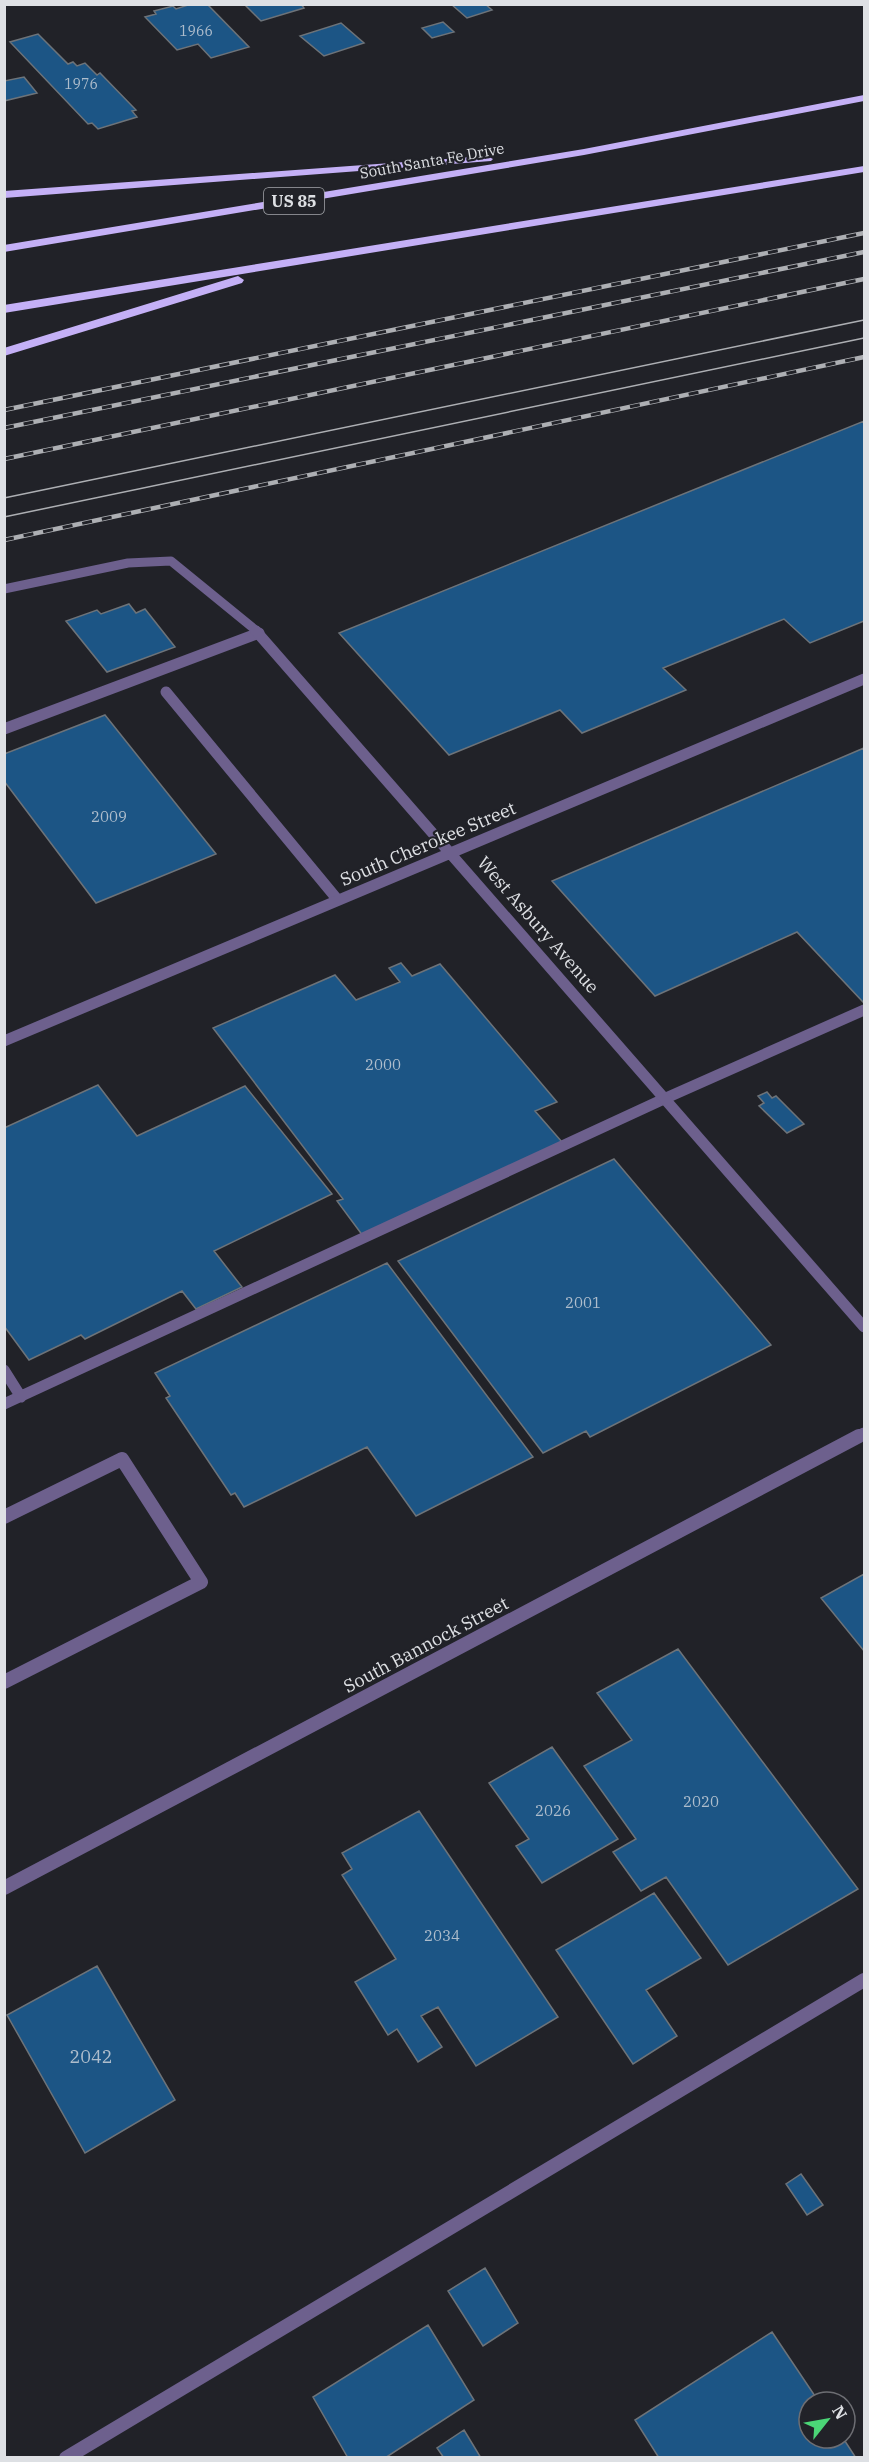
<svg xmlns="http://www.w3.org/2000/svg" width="869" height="2462" font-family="'IBM Plex Serif',serif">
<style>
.building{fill:#1c5585;stroke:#6d7379;stroke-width:1.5}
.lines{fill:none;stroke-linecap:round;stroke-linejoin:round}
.service-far1{stroke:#6d608d;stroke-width:11}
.service{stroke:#6d608d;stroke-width:14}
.minor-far2{stroke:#6d608d;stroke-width:9}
.minor-far1{stroke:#6d608d;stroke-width:11}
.minor{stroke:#6d608d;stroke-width:14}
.trunk{fill:#c4b0f6;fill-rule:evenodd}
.tram{stroke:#adafb3;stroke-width:1.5}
.rail-casing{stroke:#adafb3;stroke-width:4.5}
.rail{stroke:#212228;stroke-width:3;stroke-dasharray:10;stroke-linecap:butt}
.labels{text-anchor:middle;stroke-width:4.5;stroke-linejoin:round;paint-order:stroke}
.far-number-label{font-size:14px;fill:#aebdcc}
.far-street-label{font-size:15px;fill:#dee0e4;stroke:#212228}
.number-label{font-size:15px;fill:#aebdcc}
.shield{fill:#212228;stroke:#a5a7ac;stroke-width:1.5}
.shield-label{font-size:16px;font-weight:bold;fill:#dee0e4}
.street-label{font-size:18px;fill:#dee0e4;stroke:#212228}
.near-number-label{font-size:18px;fill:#aebdcc}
</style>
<rect width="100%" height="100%" fill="#212228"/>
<!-- building -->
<path class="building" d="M 191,4 L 207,4 L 249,47 L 211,58 L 198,44 L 177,50 L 145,17 L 156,14 L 154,11 L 173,6 L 176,9 Z
M 244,4 L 301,4 L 304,8 L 261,21 Z
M 451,4 L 485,4 L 492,10 L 467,18 Z
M 443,22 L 454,32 L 432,38 L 422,28 Z
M 341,23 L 364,43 L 324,56 L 300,36 Z
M 38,34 L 68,64 L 73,62 L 77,66 L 85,63 L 97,75 L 100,73 L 136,110 L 132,111 L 137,117 L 98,129 L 92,123 L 88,124 L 10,42 Z
M 24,77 L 37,93 L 4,101 L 4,81 Z
M 864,421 L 864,621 L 810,643 L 784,619 L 663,668 L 686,690 L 582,733 L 560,710 L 449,755 L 339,633 Z
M 129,604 L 136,613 L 145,609 L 175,647 L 107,672 L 66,621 L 97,610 L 101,614 Z
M 105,715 L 216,854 L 96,903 L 4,781 L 4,754 Z
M 864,748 L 864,1003 L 797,932 L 655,996 L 552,881 Z
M 401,963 L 412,976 L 440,964 L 557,1102 L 535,1111 L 562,1142 L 363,1236 L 337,1201 L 343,1199 L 213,1028 L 335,975 L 356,1000 L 400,982 L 389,968 Z
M 98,1085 L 137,1136 L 245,1086 L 332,1194 L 214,1251 L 242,1287 L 196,1309 L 182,1291 L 85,1339 L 81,1335 L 29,1360 L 4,1326 L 4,1128 Z
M 767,1092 L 772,1098 L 776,1096 L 804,1124 L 787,1133 L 759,1106 L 764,1103 L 758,1096 Z
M 614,1159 L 771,1345 L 590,1437 L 586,1431 L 543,1453 L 398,1261 Z
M 387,1263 L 533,1457 L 416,1516 L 367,1447 L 244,1507 L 235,1493 L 231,1495 L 166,1398 L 170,1396 L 155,1373 Z
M 864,1574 L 864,1651 L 821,1598 Z
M 678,1649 L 858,1889 L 728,1965 L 666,1877 L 641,1891 L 613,1852 L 636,1839 L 584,1766 L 632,1740 L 597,1693 Z
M 552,1747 L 618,1839 L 542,1883 L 516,1846 L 529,1839 L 489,1783 Z
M 419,1811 L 558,2017 L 476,2066 L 438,2007 L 421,2016 L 442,2047 L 418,2062 L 397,2029 L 388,2035 L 355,1982 L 396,1959 L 342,1875 L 352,1869 L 342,1853 Z
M 654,1893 L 701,1958 L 646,1990 L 677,2036 L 633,2064 L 556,1950 Z
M 97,1966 L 175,2100 L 85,2153 L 7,2015 Z
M 801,2174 L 823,2205 L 807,2215 L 786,2184 Z
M 485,2268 L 518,2323 L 483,2346 L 448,2291 Z
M 428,2325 L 474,2400 L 385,2458 L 348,2458 L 313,2397 Z
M 772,2332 L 819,2402 L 809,2402 L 809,2438 L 843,2438 L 856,2458 L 659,2458 L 635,2420 Z
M 464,2430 L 481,2458 L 444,2458 L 437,2448 Z"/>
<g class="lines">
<!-- service-far1 -->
<path class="service-far1" d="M 166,692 L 337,899
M 4,729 L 259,633
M 4,1370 L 21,1397
M 4,1404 L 666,1098 L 864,1010"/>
<!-- service -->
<path class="service" d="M 4,1517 L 122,1459 L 201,1582 L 4,1682
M 66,2458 L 864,1980"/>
<!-- minor-far2 -->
<path class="minor-far2" d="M 4,589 L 128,563 L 171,561 L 258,632"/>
<!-- minor-far1 -->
<path class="minor-far1" d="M 256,631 L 864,1327
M 4,1041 L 864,679
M 856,1437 L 864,1433"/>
<!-- minor -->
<path class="minor" d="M 4,1888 L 859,1436"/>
<!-- trunk -->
<path class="trunk" d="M 864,95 L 864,101 L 584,155 L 4,252 L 4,245 L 584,149 Z
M 487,156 L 493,159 L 491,161 L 4,198 L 4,191 Z
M 864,166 L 864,172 L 4,313 L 4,305 Z
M 238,276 L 244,280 L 242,283 L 4,356 L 4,348 Z"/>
<!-- tram -->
<path class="tram" d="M 4,498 L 864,320
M 4,517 L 864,338"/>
<!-- rail casing -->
<g class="rail-casing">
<path id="rail" d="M 4,410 L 864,233
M 4,428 L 864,252
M 4,459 L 864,279
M 4,540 L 864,357"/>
</g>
<!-- rail -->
<use href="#rail" class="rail"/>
</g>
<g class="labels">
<!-- far-number labels -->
<g class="far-number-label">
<text x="196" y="36">1966</text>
<text x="81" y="89">1976</text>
</g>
<!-- far-street labels -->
<g class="far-street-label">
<text transform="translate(432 161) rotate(-10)" y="5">South Santa Fe Drive</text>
</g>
<!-- number labels -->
<g class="number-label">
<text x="109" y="822">2009</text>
<text x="383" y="1070">2000</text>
<text x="583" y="1308">2001</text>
<text x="701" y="1807">2020</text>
<text x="553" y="1816">2026</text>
<text x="442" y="1941">2034</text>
</g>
<!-- shield labels -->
<rect class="shield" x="264" y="188" width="60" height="26" rx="4.5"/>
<g class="shield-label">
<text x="294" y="207">US 85</text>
</g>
<!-- street labels -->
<g class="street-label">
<text transform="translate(428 844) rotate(-23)" y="6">South Cherokee Street</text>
<text transform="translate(538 925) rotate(49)" y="6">West Asbury Avenue</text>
<text transform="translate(426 1645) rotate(-28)" y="6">South Bannock Street</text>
</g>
<!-- near-number labels -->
<g class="near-number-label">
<text x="91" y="2063">2042</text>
</g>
</g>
<!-- border -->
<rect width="869" height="2462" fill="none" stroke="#dee0e4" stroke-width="12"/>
<!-- north arrow -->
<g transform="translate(827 2420) rotate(59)"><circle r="28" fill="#212228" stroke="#6d6e73" stroke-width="1.5"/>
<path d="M0-4.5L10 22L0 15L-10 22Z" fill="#4bd677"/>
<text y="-9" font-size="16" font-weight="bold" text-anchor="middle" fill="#dee0e4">N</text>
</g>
</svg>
